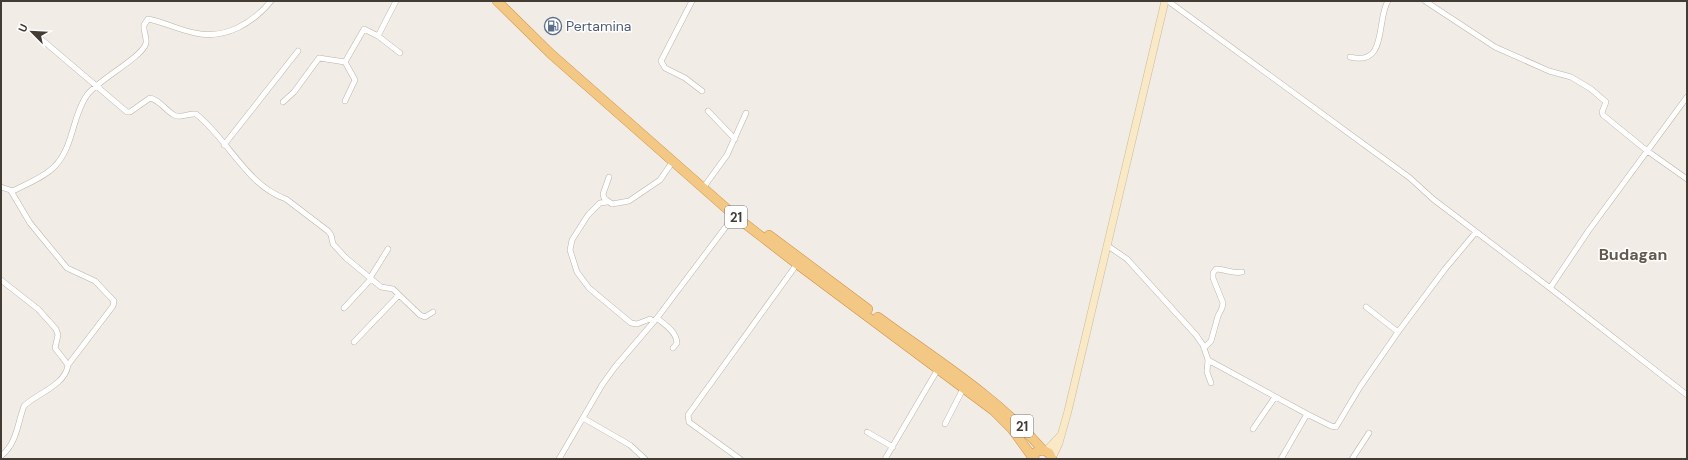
<svg xmlns="http://www.w3.org/2000/svg" width="1688" height="460" font-family="'DM Sans',sans-serif">
<style>
.lines{fill:none;stroke-linecap:round;stroke-linejoin:round}
.minor-casing{stroke:#bbb3a8;stroke-width:6}
.secondary-casing{stroke:#cdbb97;stroke-width:8}
.trunk-casing{stroke:#cf9040;stroke-width:10}
.minor{stroke:#fff;stroke-width:5}
.secondary{stroke:#fae9c6;stroke-width:7}
.trunk{stroke:#f3c884;stroke-width:9}
.labels{text-anchor:middle;stroke-width:3;stroke-linejoin:round;paint-order:stroke}
.shield{fill:#fff;stroke:#7b7672;stroke-width:1}
.shield-label{font-size:13px;font-weight:bold;fill:#423c35}
.service-label{font-size:14px;fill:#4e5e75;stroke:#fff;text-anchor:start}
.quarter-label{font-size:16px;font-weight:bold;fill:#64594d;stroke:#fff}
</style>
<rect width="100%" height="100%" fill="#f1ece5"/>
<g class="lines">
<!-- minor casing -->
<g class="minor-casing">
<path id="minor" d="M 692,1 L 661,61 L 665,68 L 685,78 L 702,91
M 1168,1 L 1410,178 L 1433,199 L 1550,288 L 1687,395
M 1425,1 L 1495,47 L 1549,71 L 1571,77 L 1591,89 L 1606,102 L 1602,112 L 1603,115 L 1646,150 L 1687,179
M 34,33 L 127,112 L 130,112 L 150,98 C 160,100 165,110 174,115 C 181,119 188,113 196,114 C 228,139 246,185 286,199 L 328,231 L 331,235 L 333,244 L 346,258 L 381,287 L 393,289 L 420,315 L 425,317 L 433,312
M 378,36 L 400,53
M 1350,57 C 1388,67 1376,20 1388,1
M 345,101 L 355,80 L 345,62
M 283,102 L 294,92 L 319,58 L 345,62 L 364,29 L 378,36 L 396,1
M 708,111 L 735,139
M 224,145 L 298,51
M 609,177 L 603,194 L 604,198 L 612,204 L 629,201 L 660,180 L 673,161
M 706,184 L 727,155 L 746,113
M 1,187 L 13,191 C 26,184 45,177 55,166 C 74,146 72,116 87,95 C 99,79 143,57 146,43 C 147,37 143,31 144,25 L 148,19 C 164,22 179,30 195,33 C 225,40 253,23 271,1
M 11,191 L 30,223 L 67,268 L 95,281 L 114,301 L 113,306 L 68,365
M 607,202 L 600,203 L 588,215 L 572,240 L 570,250 L 577,272 L 589,288 L 631,323 L 637,324 L 650,319 L 654,322
M 1108,246 L 1127,259 L 1196,335 L 1203,345 L 1208,360 L 1307,414 L 1331,426 L 1336,427 L 1360,387 L 1398,332 L 1445,269 L 1476,232
M 370,278 L 388,249
M 1,280 L 38,309 L 56,329 L 58,335 L 55,348 L 68,365 C 65,386 37,393 24,406 C 17,425 17,443 1,456
M 1550,288 L 1589,230 L 1687,97
M 1366,307 L 1398,332
M 344,308 L 371,279
M 657,318 C 665,325 676,331 677,343 L 673,348
M 354,342 L 399,295
M 1204,348 L 1211,341 L 1218,316 L 1222,308 L 1223,303 L 1213,278 L 1213,273 L 1216,269 C 1225,269 1232,274 1242,272
M 1208,360 L 1207,372 L 1211,383
M 583,418 L 630,445 L 645,459
M 945,424 L 964,387
M 1253,429 L 1275,397
M 867,432 L 893,447
M 559,459 L 602,385 L 615,367 L 657,318 L 737,212
M 740,459 L 689,422 L 688,415 L 797,264
M 885,459 L 938,369
M 1281,459 L 1307,414
M 1352,459 L 1369,433"/>
</g>
<!-- secondary casing -->
<g class="secondary-casing">
<path id="secondary" d="M 1047,450 L 1060,436
M 1052,458 L 1059,443 L 1068,411 L 1165,1"/>
</g>
<!-- trunk casing -->
<g class="trunk-casing">
<path id="trunk" d="M 497,1 L 551,54 L 735,216 L 797,264 L 994,411 L 1012,429 L 1033,458
M 769,235 L 868,309
M 878,317 C 935,359 996,396 1043,450
M 1033,459 L 1036,452 L 1043,450 L 1049,453 L 1052,459"/>
</g>
<!-- minor -->
<use href="#minor" class="minor"/>
<!-- secondary -->
<use href="#secondary" class="secondary"/>
<!-- trunk -->
<use href="#trunk" class="trunk"/>
</g>
<!-- icons -->
<defs>
<g id="fuel-ring" transform="scale(0.9)"><circle r="9.5" fill="#fff" stroke="#5c6f8a" stroke-width="1.5"/><path d="M-5.5-6h7V0h2V4h1.3V-2.5L3-4.5l.8-.8L6-3V5H2.5V1h-1V6h-7ZM-4.2-4.7v3.2H.2V-4.7Z" fill="#5c6f8a"/></g>
</defs>
<g fill-rule="evenodd">
<use href="#fuel-ring" x="553" y="26"/>
</g>
<g class="labels">
<!-- shield labels -->
<g class="shield">
<rect x="725" y="206" width="22" height="22" rx="3"/>
<rect x="1011" y="415" width="22" height="22" rx="3"/>
</g>
<g class="shield-label">
<text x="736" y="222">21</text>
<text x="1022" y="431">21</text>
</g>
<!-- service labels -->
<g class="service-label">
<text x="566" y="31">Pertamina</text>
</g>
<!-- quarter labels -->
<g class="quarter-label">
<text x="1633" y="260">Budagan</text>
</g>
</g>
<!-- border -->
<rect width="1688" height="460" fill="none" stroke="#423c35" stroke-width="4"/>
<!-- north arrow -->
<g transform="translate(32 32) rotate(294)" stroke="#ffffff" stroke-width="3" paint-order="stroke">
<path d="M0-3L7 15L0 10L-7 15Z" fill="#423c35"/>
<text y="-6" font-size="11" font-weight="bold" text-anchor="middle" fill="#423c35">U</text>
</g>
</svg>
